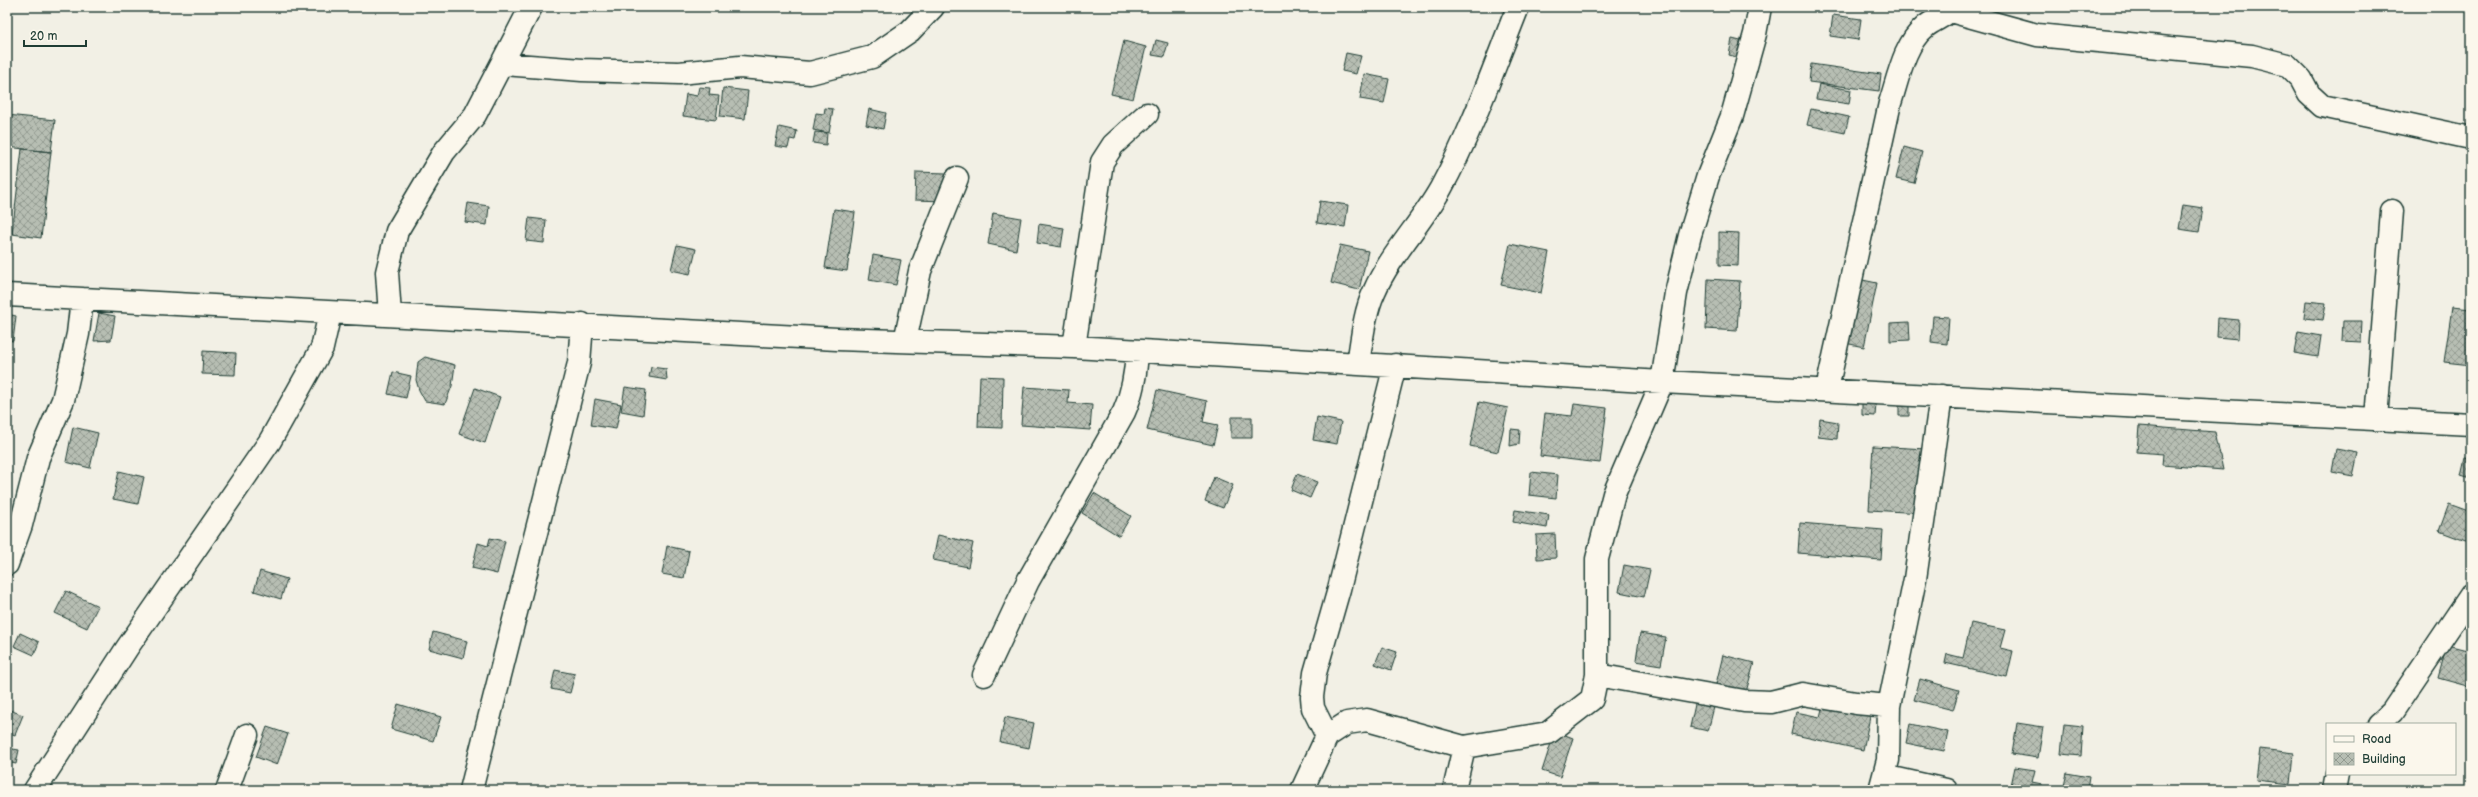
<svg xmlns="http://www.w3.org/2000/svg" width="2478" height="797" font-family="'Balsamiq Sans',sans-serif">
<style>
.building{fill:url(#building-cross-hatch);stroke:#1f3d34}
.lines{fill:none;stroke-linecap:round;stroke-linejoin:round}
.minor-casing{stroke:#1f3d34;stroke-width:25}
.minor{stroke:#fbf7ec;stroke-width:22}
</style>
<defs>
<pattern id="building-cross-hatch" width="8" height="8" patternUnits="userSpaceOnUse"><rect width="8" height="8" fill="#b7beb3"/><path d="M0 0l8 8M0 8l8-8" fill="none" stroke="#949c92"/></pattern>
</defs>
<rect width="100%" height="100%" fill="#f2f0e5"/>
<filter id="ink" filterUnits="userSpaceOnUse"><feTurbulence type="fractalNoise" baseFrequency=".025" numOctaves="2"/><feDisplacementMap in="SourceGraphic" scale="8" xChannelSelector="R" yChannelSelector="G"/><feConvolveMatrix kernelMatrix="1 2 1 2 8 2 1 2 1" color-interpolation-filters="sRGB"/></filter>
<g filter="url(#ink)">
<!-- building -->
<path class="building" d="M 1833,15 L 1861,19 L 1858,40 L 1830,36 Z
M 1732,39 L 1749,43 L 1745,59 L 1729,55 Z
M 1156,40 L 1168,43 L 1164,57 L 1152,55 Z
M 1124,41 L 1146,47 L 1133,99 L 1111,94 Z
M 1346,53 L 1361,56 L 1356,74 L 1342,71 Z
M 1811,64 L 1881,74 L 1879,91 L 1809,82 Z
M 1364,74 L 1389,79 L 1384,103 L 1360,99 Z
M 1819,84 L 1851,90 L 1849,104 L 1816,99 Z
M 699,87 L 710,88 L 709,95 L 719,96 L 716,120 L 683,116 L 686,94 L 697,96 Z
M 723,88 L 748,91 L 745,119 L 720,116 Z
M 825,108 L 833,109 L 829,133 L 813,130 L 816,113 L 824,114 Z
M 869,109 L 886,113 L 883,129 L 866,125 Z
M 1811,109 L 1849,117 L 1845,133 L 1807,125 Z
M 7,115 L 55,120 L 51,152 L 7,147 Z
M 779,127 L 797,131 L 795,140 L 790,139 L 788,148 L 775,146 Z
M 815,132 L 827,133 L 826,145 L 813,143 Z
M 1904,147 L 1922,152 L 1914,183 L 1896,179 Z
M 22,149 L 51,152 L 41,238 L 12,234 Z
M 916,172 L 946,173 L 945,201 L 915,200 Z
M 1320,201 L 1348,205 L 1345,227 L 1317,223 Z
M 468,203 L 489,206 L 487,225 L 465,222 Z
M 2183,205 L 2203,208 L 2199,232 L 2179,229 Z
M 834,209 L 855,212 L 847,271 L 825,268 Z
M 993,213 L 1021,218 L 1016,250 L 988,244 Z
M 529,218 L 546,220 L 544,243 L 526,241 Z
M 1039,224 L 1064,228 L 1061,247 L 1037,243 Z
M 1719,232 L 1739,233 L 1738,266 L 1719,265 Z
M 1510,244 L 1549,252 L 1541,293 L 1501,285 Z
M 677,245 L 696,249 L 690,274 L 671,270 Z
M 1340,245 L 1368,251 L 1359,290 L 1331,283 Z
M 873,255 L 901,260 L 896,285 L 869,280 Z
M 1708,279 L 1740,281 L 1737,331 L 1706,329 Z
M 1858,279 L 1877,283 L 1864,347 L 1845,343 Z
M 2306,301 L 2326,303 L 2323,320 L 2304,318 Z
M 2452,307 L 2471,309 L 2471,365 L 2444,362 Z
M 99,313 L 115,316 L 111,340 L 94,341 Z
M 7,314 L 16,316 L 13,341 L 7,340 Z
M 1933,316 L 1949,317 L 1947,344 L 1931,342 Z
M 2218,318 L 2239,320 L 2238,339 L 2217,337 Z
M 2343,321 L 2362,321 L 2361,342 L 2342,341 Z
M 1909,322 L 1910,340 L 1890,341 L 1890,323 Z
M 2298,332 L 2321,336 L 2318,357 L 2294,353 Z
M 203,351 L 236,353 L 235,375 L 202,374 Z
M 425,357 L 455,365 L 452,386 L 445,404 L 425,401 L 419,390 L 416,380 L 418,362 Z
M 651,367 L 666,369 L 667,380 L 649,377 Z
M 393,372 L 411,376 L 406,398 L 388,394 Z
M 980,376 L 1003,377 L 1002,428 L 978,427 Z
M 625,387 L 646,390 L 643,415 L 621,411 Z
M 1024,387 L 1069,390 L 1068,403 L 1092,405 L 1090,430 L 1021,425 Z
M 475,388 L 500,397 L 485,443 L 459,434 Z
M 1157,390 L 1207,401 L 1203,422 L 1218,425 L 1213,445 L 1147,430 Z
M 595,399 L 621,404 L 616,429 L 591,425 Z
M 1479,402 L 1508,408 L 1498,452 L 1470,446 Z
M 1862,402 L 1876,403 L 1875,416 L 1862,415 Z
M 1574,404 L 1607,408 L 1600,463 L 1540,456 L 1545,413 L 1572,416 Z
M 1899,406 L 1909,406 L 1909,416 L 1899,416 Z
M 1231,417 L 1252,417 L 1252,438 L 1231,438 Z
M 1317,417 L 1341,422 L 1337,444 L 1313,440 Z
M 1820,419 L 1838,422 L 1837,439 L 1818,437 Z
M 2139,426 L 2215,432 L 2223,470 L 2162,465 L 2163,454 L 2137,452 Z
M 73,427 L 98,433 L 90,468 L 66,462 Z
M 1511,429 L 1520,430 L 1519,444 L 1510,446 Z
M 1873,446 L 1926,449 L 1923,513 L 1869,510 Z
M 2336,449 L 2358,453 L 2353,476 L 2332,472 Z
M 2465,458 L 2471,459 L 2471,478 L 2461,475 Z
M 119,471 L 144,477 L 138,504 L 113,499 Z
M 1531,472 L 1558,475 L 1556,498 L 1529,495 Z
M 1297,474 L 1317,482 L 1310,498 L 1291,490 Z
M 1214,477 L 1233,485 L 1223,508 L 1205,501 Z
M 1094,493 L 1131,516 L 1119,536 L 1082,513 Z
M 2449,504 L 2471,512 L 2471,543 L 2439,531 Z
M 1515,510 L 1549,515 L 1547,528 L 1513,522 Z
M 1800,523 L 1883,530 L 1881,560 L 1798,553 Z
M 1555,534 L 1556,558 L 1537,559 L 1536,535 Z
M 938,535 L 973,543 L 968,567 L 933,560 Z
M 490,538 L 505,541 L 497,574 L 472,568 L 478,543 L 488,546 Z
M 667,546 L 689,551 L 684,578 L 662,574 Z
M 1624,565 L 1650,570 L 1644,597 L 1619,592 Z
M 260,571 L 287,579 L 281,599 L 254,591 Z
M 66,591 L 98,606 L 87,628 L 55,613 Z
M 1971,623 L 2005,630 L 2000,648 L 2013,651 L 2007,677 L 1945,663 L 1947,654 L 1963,658 Z
M 433,632 L 467,641 L 463,658 L 429,649 Z
M 20,633 L 39,642 L 34,655 L 14,646 Z
M 1640,633 L 1666,637 L 1661,665 L 1636,661 Z
M 2447,645 L 2471,651 L 2471,671 L 2467,686 L 2438,678 Z
M 1382,647 L 1397,652 L 1391,670 L 1375,664 Z
M 1723,655 L 1754,663 L 1746,692 L 1716,684 Z
M 555,670 L 575,674 L 570,693 L 551,689 Z
M 1920,679 L 1959,690 L 1953,710 L 1914,700 Z
M 1716,699 L 1708,731 L 1690,727 L 1696,700 Z
M 1824,701 L 1871,712 L 1863,750 L 1791,734 L 1796,712 L 1820,717 Z
M 398,704 L 441,717 L 433,741 L 391,729 Z
M 7,709 L 23,715 L 15,735 L 7,732 Z
M 1005,717 L 1034,723 L 1029,748 L 1000,742 Z
M 2017,723 L 2043,727 L 2038,758 L 2012,754 Z
M 1910,724 L 1948,732 L 1944,751 L 1906,743 Z
M 2064,725 L 2083,727 L 2081,756 L 2061,754 Z
M 267,727 L 288,734 L 277,765 L 256,757 Z
M 1555,731 L 1573,738 L 1560,777 L 1542,771 Z
M 7,748 L 19,750 L 16,764 L 7,762 Z
M 2260,749 L 2294,753 L 2291,784 L 2256,780 Z
M 2015,767 L 2035,770 L 2032,782 L 2042,784 L 2041,790 L 2010,790 Z
M 2067,773 L 2089,777 L 2087,790 L 2063,790 Z
M 2442,785 L 2457,789 L 2457,790 L 2441,790 Z
M 367,787 L 379,790 L 366,790 Z"/>
<g class="lines">
<!-- minor casing -->
<g class="minor-casing">
<path id="minor" d="M 1950,11 L 2037,35 L 2252,56 L 2287,65 L 2301,79 L 2309,94 L 2322,106 L 2471,138
M 503,64 L 582,70 L 679,73 L 740,67 L 810,73 L 872,57 L 910,31 L 933,7
M 7,295 L 837,339 L 1074,347 L 1662,382 L 2471,424
M 390,315 L 387,272 L 397,231 L 444,152 L 475,115 L 531,7
M 905,341 L 920,271 L 957,178
M 1074,347 L 1102,162 L 1113,145 L 1147,114
M 1358,363 C 1362,340 1364,314 1374,292 C 1390,255 1421,224 1441,188 C 1472,131 1494,67 1518,7
M 1827,389 L 1890,103 C 1898,79 1904,44 1925,27 C 1934,19 1946,17 1953,7
M 2376,419 L 2392,211
M 7,564 L 21,525 L 38,458 L 63,400 L 78,334 L 82,299
M 984,675 L 1028,581 L 1124,412 C 1133,392 1136,374 1137,351
M 1597,675 L 1744,701 L 1771,702 L 1803,694 L 1856,703 L 1889,706
M 2379,724 L 2392,712 L 2471,595
M 1327,736 L 1313,708 L 1312,697 L 1315,673 L 1339,589 L 1395,365
M 1884,776 L 1946,790
M 35,790 L 127,648 L 270,441 L 322,348 L 330,313
M 227,790 L 247,735
M 471,790 L 579,363 L 582,324
M 1302,790 L 1327,736 L 1347,723 L 1367,720 L 1464,747
M 1454,790 L 1464,747 L 1548,733 L 1592,699 L 1597,675 L 1597,559 L 1614,494 L 1662,382 L 1676,293 L 1690,235 L 1708,176 L 1732,116 L 1755,34 L 1760,7
M 1880,790 L 1888,760 L 1889,706 L 1915,579 L 1941,396
M 2334,790 L 2337,774"/>
</g>
<!-- minor -->
<use href="#minor" class="minor"/>
</g>
</g>
<!-- margin -->
<rect width="2478" height="797" fill="none" stroke="#fbf7ec" stroke-width="24"/>
<rect x="12" y="12" width="2454" height="773" fill="none" stroke="#1f3d34" stroke-width="1.5" filter="url(#ink)"/>
<!-- legend -->
<rect x="2326" y="723" width="130" height="52" fill="#fbf7ec" stroke="#a3ada2"/>
<rect x="2334" y="736" width="20" height="6" fill="#fbf7ec" stroke="#a3ada2"/>
<text x="2362" y="743" font-size="12" fill="#1f3d34">Road</text>
<rect x="2334" y="753" width="20" height="12" fill="url(#building-cross-hatch)" stroke="#a3ada2"/>
<text x="2362" y="763" font-size="12" fill="#1f3d34">Building</text>
<!-- scale -->
<path d="M24 40v6h62v-6" fill="none" stroke="#1f3d34" stroke-width="2"/>
<text x="30" y="40" font-size="12" fill="#1f3d34" stroke="#fbf7ec" stroke-width="3" paint-order="stroke">20 m</text>
</svg>
